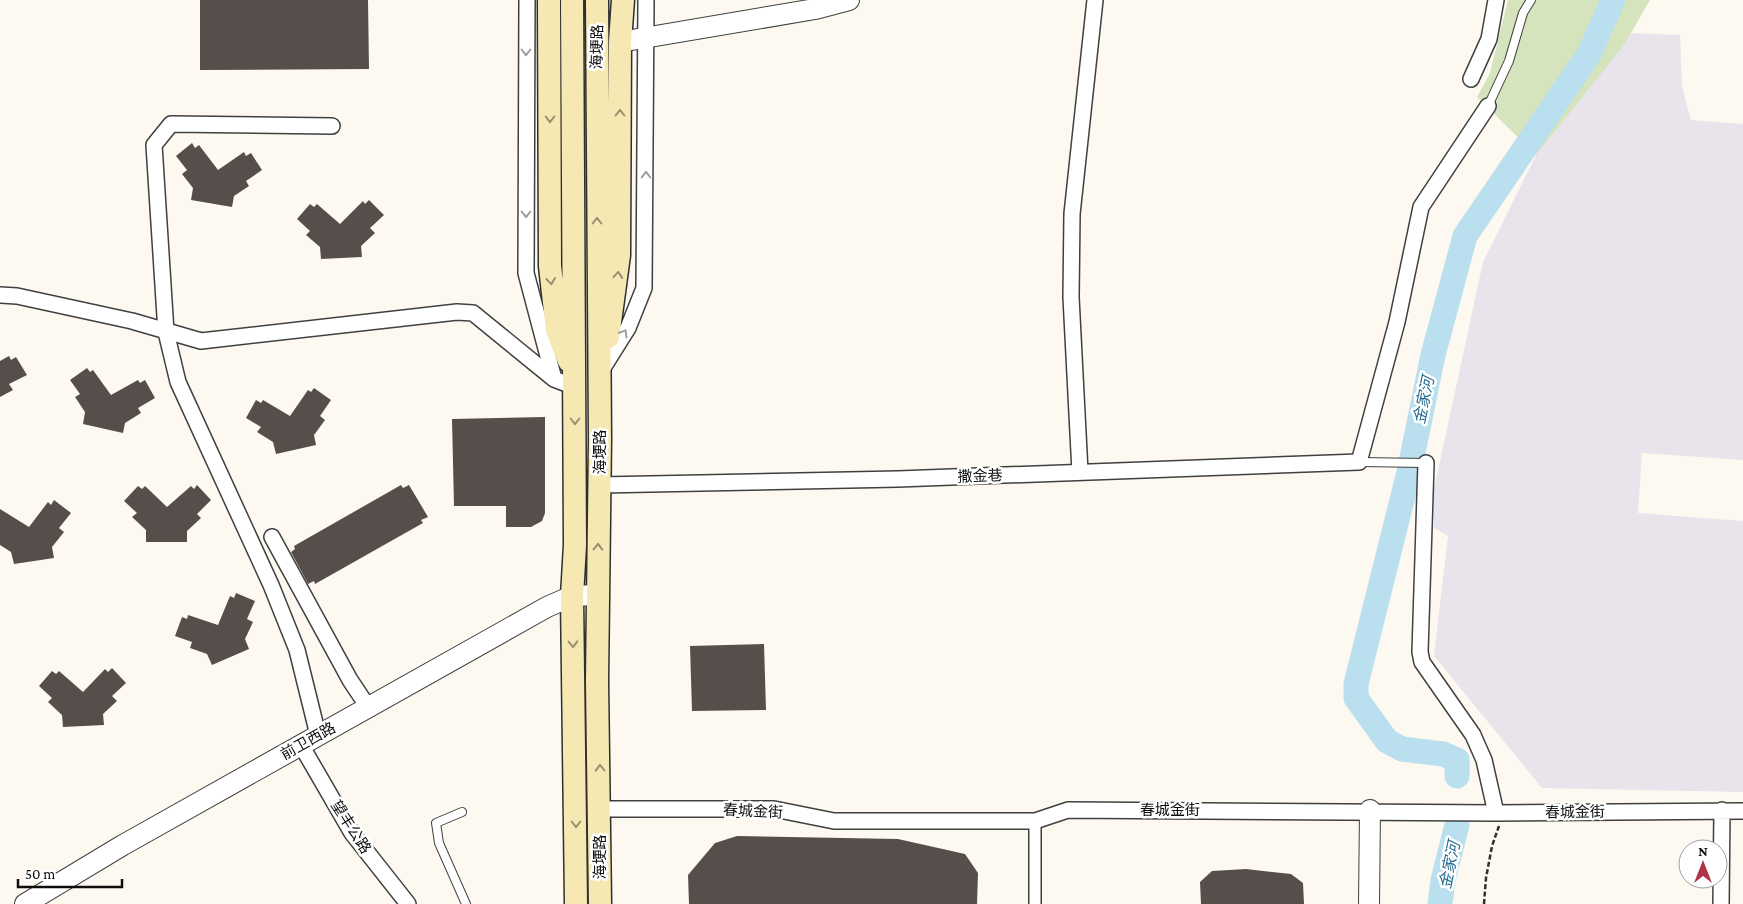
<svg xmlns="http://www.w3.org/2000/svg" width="1743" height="904" font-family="'Crimson Pro','Noto Sans SC',serif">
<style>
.industrial{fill:#e9e3eb}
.green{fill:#d5e4bd}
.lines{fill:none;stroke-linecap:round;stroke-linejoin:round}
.river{stroke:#bae0ef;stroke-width:25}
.building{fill:#554e4b}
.service-casing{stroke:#404040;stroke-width:10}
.pedestrian-casing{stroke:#404040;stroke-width:14}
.minor-casing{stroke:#404040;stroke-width:18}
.tertiary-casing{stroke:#404040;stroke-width:22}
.secondary-casing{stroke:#2f2f2f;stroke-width:25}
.path{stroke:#2f2f2f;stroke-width:2.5;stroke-dasharray:5 2.5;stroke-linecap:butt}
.service{stroke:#fff;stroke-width:8}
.pedestrian{stroke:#fff;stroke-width:11}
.minor{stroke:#fff;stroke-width:15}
.tertiary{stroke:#fff;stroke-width:20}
.secondary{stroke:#f6e8b2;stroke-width:22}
.oneway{stroke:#9e9e9e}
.oneway2{stroke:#999070}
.labels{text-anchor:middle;stroke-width:5;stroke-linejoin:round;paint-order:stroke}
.street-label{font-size:15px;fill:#0d0d0d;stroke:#fff}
.water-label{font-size:16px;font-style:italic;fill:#256c91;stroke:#fff}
</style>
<rect width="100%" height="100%" fill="#fdf9f0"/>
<!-- industrial -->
<path class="industrial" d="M 1630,33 L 1680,35 L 1682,87 L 1691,120 L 1743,124 L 1743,460 L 1642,453 L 1638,513 L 1743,521 L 1743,792 L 1542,788 L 1434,656 L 1448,536 L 1434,528 L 1433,494 L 1483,262 L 1536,155 L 1623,45 Z"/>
<!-- green -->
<path class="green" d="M 1508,0 L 1650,0 L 1624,45 L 1536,155 L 1477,97 L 1490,73 Z"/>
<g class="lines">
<!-- river -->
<path class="river" d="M 1457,776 L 1457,760 L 1443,754 L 1402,749 L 1387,741 L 1356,698 L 1356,684 L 1409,472 L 1433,355 L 1465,236 L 1589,54 L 1613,0
M 1440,904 L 1443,880 L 1457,825"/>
</g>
<!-- building -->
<path class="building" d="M 200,0 L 368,0 L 369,69 L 200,70 Z
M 192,143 L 195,148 L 199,145 L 218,170 L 244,152 L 246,156 L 251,153 L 262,170 L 246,181 L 249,186 L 234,196 L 232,207 L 191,200 L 193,188 L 182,174 L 187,170 L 176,156 Z
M 369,200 L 384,215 L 370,228 L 375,233 L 361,246 L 362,257 L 321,259 L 320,247 L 306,235 L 310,231 L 297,219 L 310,204 L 314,207 L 317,204 L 340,224 L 363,201 L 365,204 Z
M 9,356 L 11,360 L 16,357 L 27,375 L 9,384 L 13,390 L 0,397 L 0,361 Z
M 87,368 L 90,372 L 93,370 L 111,395 L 138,380 L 140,383 L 145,380 L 155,398 L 138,408 L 141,413 L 125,423 L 123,433 L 83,424 L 85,412 L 75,397 L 80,394 L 70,380 Z
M 314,388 L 331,400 L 320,416 L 325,420 L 314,435 L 316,445 L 276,454 L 273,442 L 257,432 L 261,427 L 246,418 L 256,400 L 261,403 L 263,400 L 290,416 L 308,390 L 311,392 Z
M 545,417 L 545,513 L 542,521 L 531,527 L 506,527 L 506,506 L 454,506 L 452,419 Z
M 197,485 L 211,500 L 197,514 L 201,518 L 187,531 L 187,542 L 146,542 L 146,530 L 132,517 L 137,513 L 124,501 L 138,486 L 142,489 L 145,486 L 167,507 L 191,486 L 194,489 Z
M 401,485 L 403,488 L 409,485 L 428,517 L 421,520 L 423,523 L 315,584 L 314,581 L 308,584 L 291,552 L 295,549 L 294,546 Z
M 54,500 L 71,513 L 59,528 L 64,532 L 52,547 L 54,558 L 14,564 L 11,552 L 0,545 L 0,509 L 29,527 L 48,502 L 51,505 Z
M 236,593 L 255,601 L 247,619 L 253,622 L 245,639 L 249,649 L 212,665 L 207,654 L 190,648 L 192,642 L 175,636 L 182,617 L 187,619 L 188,615 L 218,625 L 230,596 L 234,598 Z
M 764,644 L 766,710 L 692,711 L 690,646 Z
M 112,668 L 126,683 L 112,696 L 117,701 L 103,714 L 104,725 L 63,727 L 62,715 L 48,702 L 52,698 L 39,686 L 52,671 L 56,674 L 59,671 L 83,692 L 105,669 L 108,672 Z
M 737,836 L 898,839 L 965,854 L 978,873 L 977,904 L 689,904 L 688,875 L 715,843 Z
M 1246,869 L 1291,874 L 1303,883 L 1304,904 L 1201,904 L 1200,882 L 1212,871 Z"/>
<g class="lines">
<!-- service casing -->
<g class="service-casing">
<path id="service" d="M 1488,106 L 1509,61 L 1523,13 L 1531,0
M 1359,462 L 1426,463
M 462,812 L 436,823 L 439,843 L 466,904"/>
</g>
<!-- pedestrian casing -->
<g class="pedestrian-casing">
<path id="pedestrian" d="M 1035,904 L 1035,821"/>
</g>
<!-- minor casing -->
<g class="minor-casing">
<path id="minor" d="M 527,0 L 526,273 L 554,379
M 1471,79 L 1489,39 L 1496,0
M 0,295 L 17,296 L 132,321 L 201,341 L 457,312 L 473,313 L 554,379 L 575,387
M 601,371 L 628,328 L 644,288 L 646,0
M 1426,463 L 1420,652 L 1422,662 L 1473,735 L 1484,760 L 1496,813
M 1080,472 L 1071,297 L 1072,214 L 1095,0
M 600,485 L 898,479 L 1359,462 L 1397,322 L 1421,207 L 1488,106
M 272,537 L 350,680 L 368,707
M 318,735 L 297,650 L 271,585 L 178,382 L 166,332 L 154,145 L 171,124 L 332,126
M 301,745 L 352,833 L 408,904
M 601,809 L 774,809 L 834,821 L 1035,821 L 1068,810 L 1496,813 L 1743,811
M 1721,904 L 1722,810"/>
</g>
<!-- tertiary casing -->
<g class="tertiary-casing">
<path id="tertiary" d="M 620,42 L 815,9 L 849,0
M 25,904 L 123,845 L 547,607 L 572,596 L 597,595
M 1369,904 L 1370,810"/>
</g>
<!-- secondary casing -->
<g class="secondary-casing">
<path id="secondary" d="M 549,0 L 550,266 L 557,330 L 569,361
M 572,0 L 575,545 L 572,596 L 576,904
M 597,0 L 600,439 L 597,681 L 600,904
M 608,337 L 619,255 L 620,42 L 623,0"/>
</g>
<!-- path -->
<path class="path" d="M 1484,904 L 1486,878 L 1492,846 L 1499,826"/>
<!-- service -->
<use href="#service" class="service"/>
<!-- pedestrian -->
<use href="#pedestrian" class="pedestrian"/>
<!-- minor -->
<use href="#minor" class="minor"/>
<!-- tertiary -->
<use href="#tertiary" class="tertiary"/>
<!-- secondary -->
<use href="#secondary" class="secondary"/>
</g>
<!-- one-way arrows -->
<defs><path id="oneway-chevron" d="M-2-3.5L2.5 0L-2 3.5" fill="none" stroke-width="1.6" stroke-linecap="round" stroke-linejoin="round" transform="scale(1.25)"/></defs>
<g class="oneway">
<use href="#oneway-chevron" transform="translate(526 52) rotate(90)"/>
<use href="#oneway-chevron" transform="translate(646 175) rotate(-90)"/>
<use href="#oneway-chevron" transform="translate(526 214) rotate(90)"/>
<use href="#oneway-chevron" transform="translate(624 333) rotate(-59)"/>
</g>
<g class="oneway2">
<use href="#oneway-chevron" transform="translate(620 113) rotate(-90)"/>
<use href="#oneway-chevron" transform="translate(550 119) rotate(90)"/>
<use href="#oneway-chevron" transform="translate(597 221) rotate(-90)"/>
<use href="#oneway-chevron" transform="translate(618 275) rotate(-85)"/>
<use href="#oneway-chevron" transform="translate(551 281) rotate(84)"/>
<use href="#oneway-chevron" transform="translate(575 421) rotate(90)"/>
<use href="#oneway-chevron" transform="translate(598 547) rotate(-89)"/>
<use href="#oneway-chevron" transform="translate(573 644) rotate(88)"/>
<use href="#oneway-chevron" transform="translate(600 768) rotate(-92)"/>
<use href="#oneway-chevron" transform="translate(576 824) rotate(90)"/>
</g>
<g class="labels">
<!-- street labels -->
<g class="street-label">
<text transform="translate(597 47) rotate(-89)" y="5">海埂路</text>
<text transform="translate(600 452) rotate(-90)" y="5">海埂路</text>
<text transform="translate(980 476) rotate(-2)" y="5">撒金巷</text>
<text transform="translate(308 741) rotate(-29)" y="5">前卫西路</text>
<text x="1170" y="815">春城金街</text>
<text transform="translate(753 811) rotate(3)" y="5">春城金街</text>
<text transform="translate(1575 812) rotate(-1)" y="5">春城金街</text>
<text transform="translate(351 827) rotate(57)" y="5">望丰公路</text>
<text transform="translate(600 857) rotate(-90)" y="5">海埂路</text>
</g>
<!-- water labels -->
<g class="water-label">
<text transform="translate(1423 400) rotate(-78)" y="6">金家河</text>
<text transform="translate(1449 865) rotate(-78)" y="6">金家河</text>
</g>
</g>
<!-- north arrow -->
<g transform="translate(1703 864)"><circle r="24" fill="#ffffff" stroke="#9e9e9e"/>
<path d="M0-4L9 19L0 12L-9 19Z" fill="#ad3647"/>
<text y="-8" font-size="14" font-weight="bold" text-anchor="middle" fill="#0d0d0d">N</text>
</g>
<!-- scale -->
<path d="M18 879v8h104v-8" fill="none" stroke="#0d0d0d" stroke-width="2.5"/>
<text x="25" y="879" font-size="15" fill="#0d0d0d" stroke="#ffffff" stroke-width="4" paint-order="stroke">50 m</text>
</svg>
